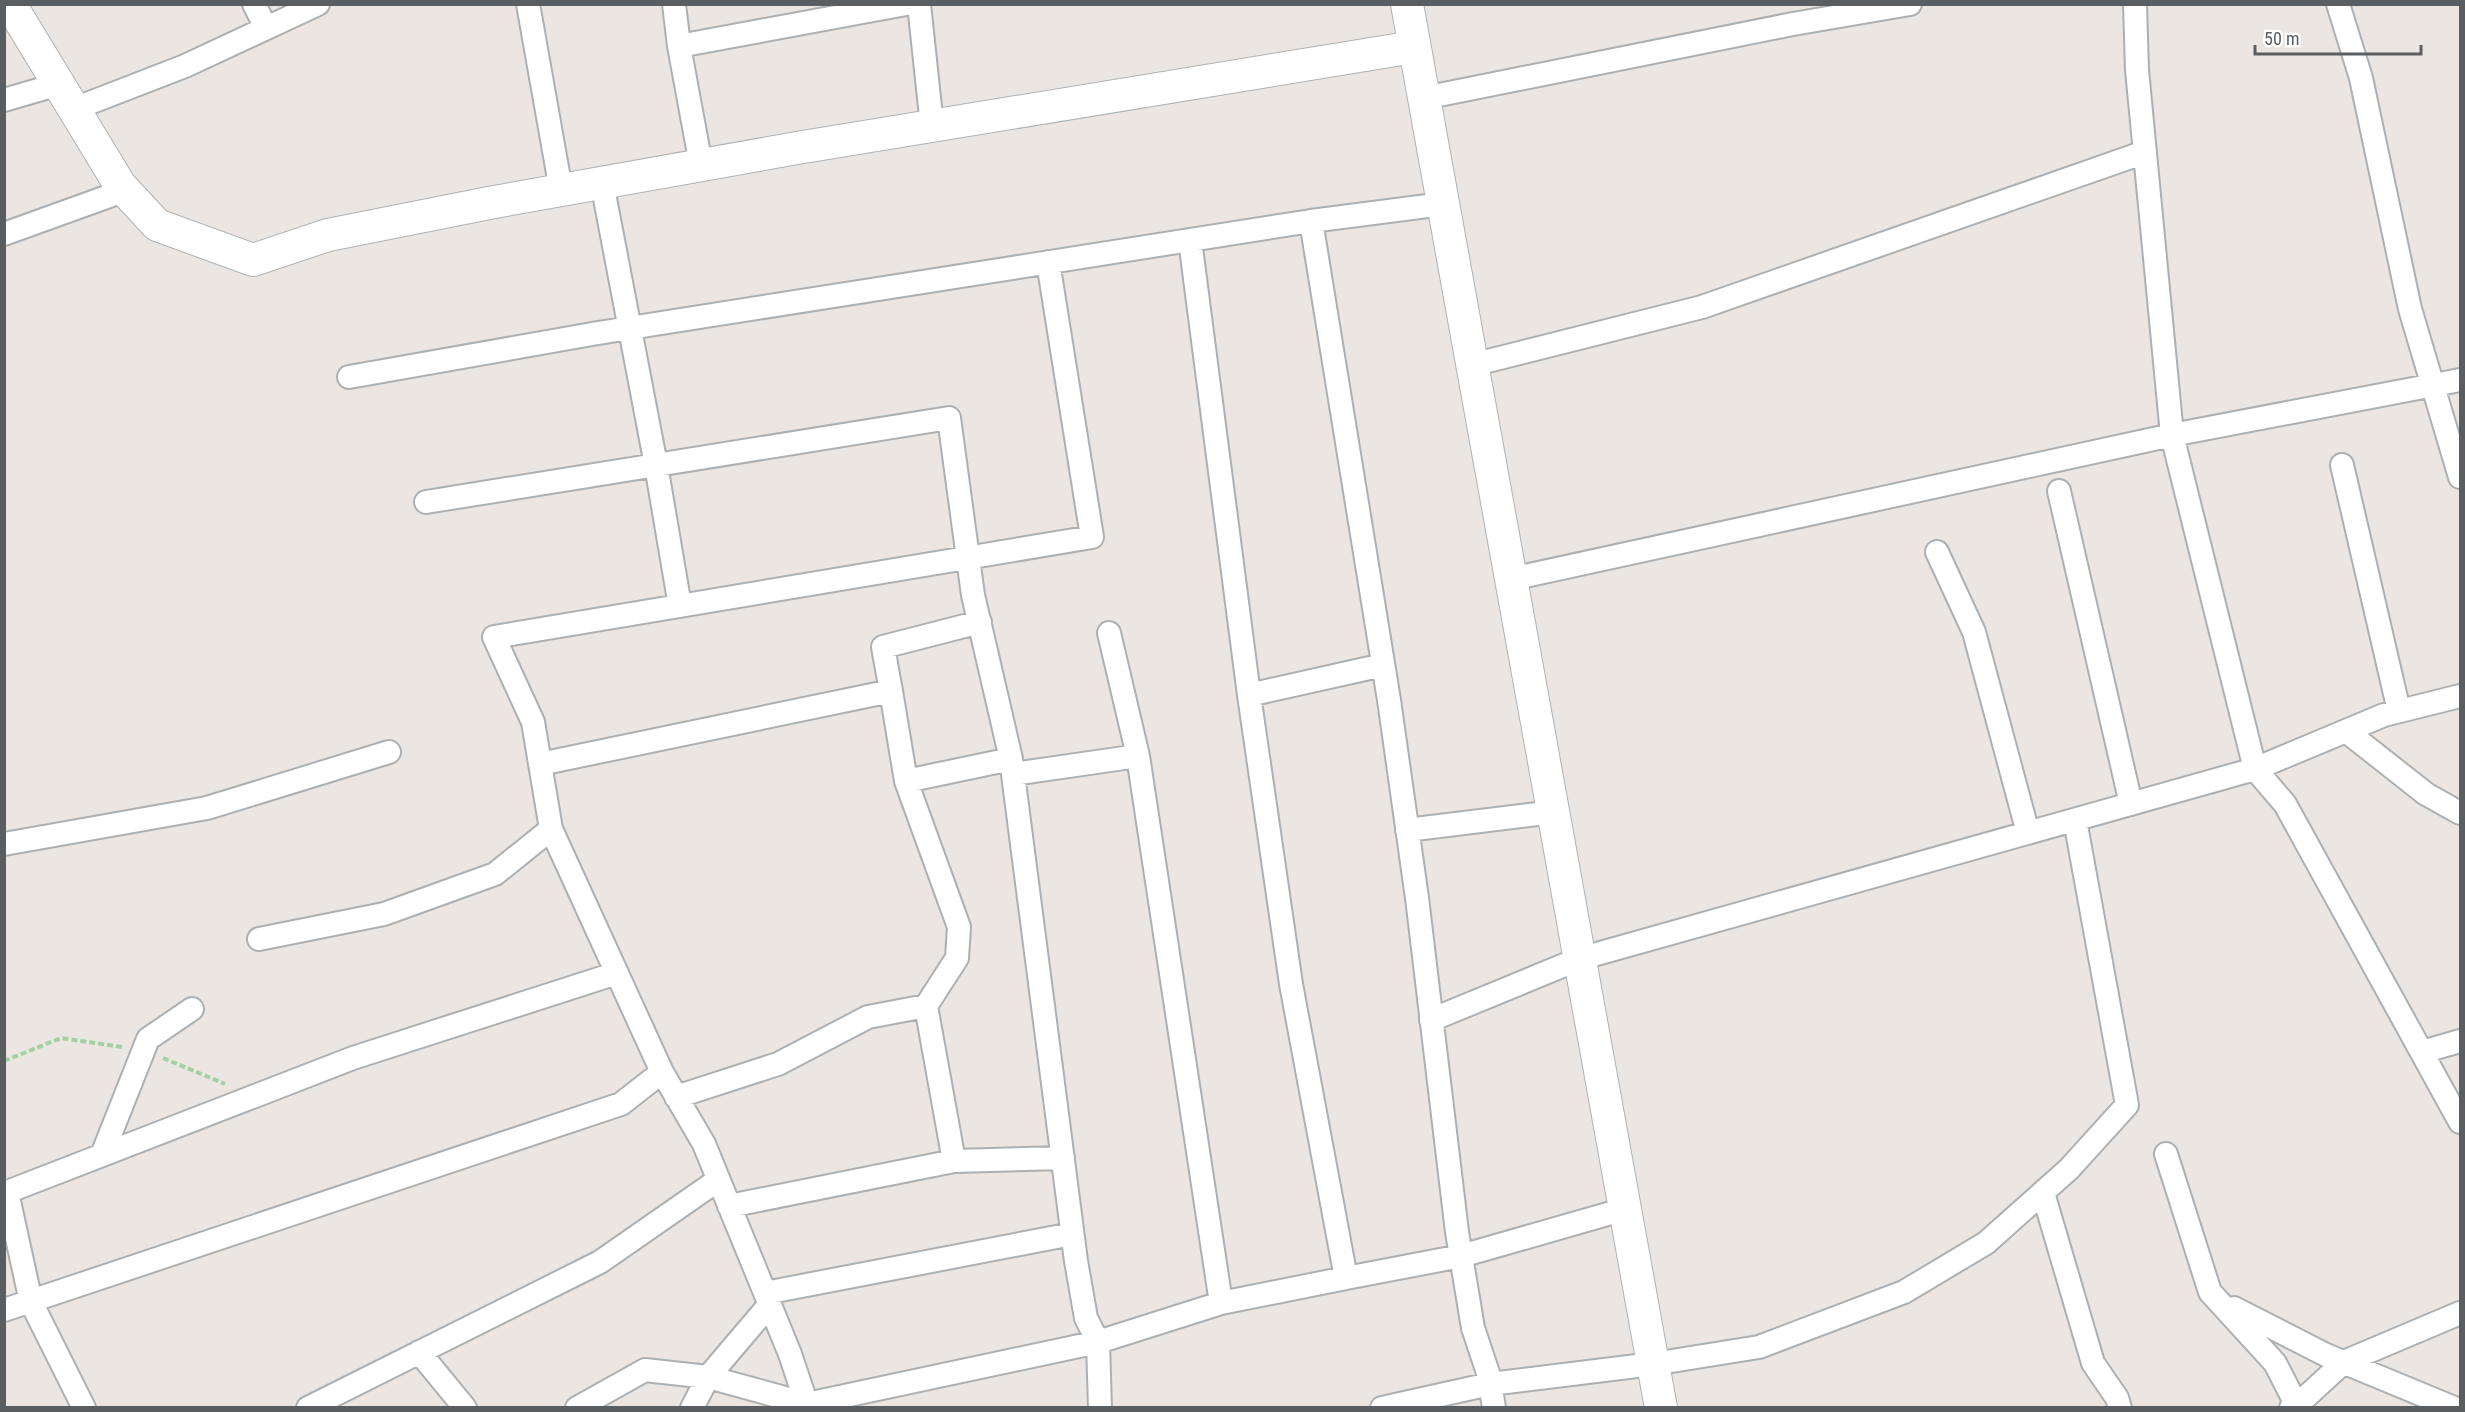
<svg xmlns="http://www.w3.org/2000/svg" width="2465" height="1412" font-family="'Roboto Condensed',sans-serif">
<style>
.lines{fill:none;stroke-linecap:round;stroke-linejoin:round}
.street-casing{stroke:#adb0b2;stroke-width:26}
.secondary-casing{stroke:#aeb2b5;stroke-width:34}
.path{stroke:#a4d0a5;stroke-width:4;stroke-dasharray:6 3;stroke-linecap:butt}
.street{stroke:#fff;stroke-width:22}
.secondary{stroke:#fff;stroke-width:32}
</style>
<rect width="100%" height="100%" fill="#ebe6e1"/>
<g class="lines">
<!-- street casing -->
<g class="street-casing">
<path id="street" d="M 254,4 L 266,28
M 528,4 L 561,190
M 674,4 L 679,46 L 701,165
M 919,4 L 932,126
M 2338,4 L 2361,78 L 2410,309 L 2460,477
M 679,46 L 906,4
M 1424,98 L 1793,24 L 1910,4
M 4,100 L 59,84
M 74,109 L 185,66 L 318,4
M 602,183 L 656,465 L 680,606
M 1443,204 L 1311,221 L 1389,700 L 1417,898 L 1457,1232 L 1473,1328 L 1489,1376 L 1494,1408
M 4,234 L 126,190
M 1190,240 L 1249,695 L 1291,984 L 1346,1278 L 1461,1256 L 1625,1209
M 1472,365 L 1702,307 L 2145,152
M 349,377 L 598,333 L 1311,221
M 2342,465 L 2399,711
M 2059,491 L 2131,804
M 426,502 L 949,418 L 973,595 L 1011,759 L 1076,1261 L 1086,1318 L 1098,1342 L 1100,1408
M 1937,552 L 1974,632 L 2028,833
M 1511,579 L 2172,435 L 2137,70 L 2135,4
M 891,691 L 906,781 L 1011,759
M 1249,695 L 1383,665
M 2460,696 L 2384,715 L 2255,769 L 2285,804 L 2460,1122
M 2346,731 L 2426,794 L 2460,813
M 1138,756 L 1221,1303 L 1346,1278
M 540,764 L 891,691 L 883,647 L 980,622
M 1014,774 L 1138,756 L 1109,633
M 1407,830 L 1553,812
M 4,844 L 207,808 L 389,752
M 259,939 L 384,914 L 495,874 L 551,829
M 1431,1020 L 1579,959 L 2255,769 L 2172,435 L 2460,380
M 2422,1052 L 2460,1041
M 676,1097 L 778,1064 L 868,1017 L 926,1006
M 2166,1154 L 2210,1292 L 2275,1363 L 2298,1408
M 102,1155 L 148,1039 L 192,1009
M 954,1161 L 1063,1158
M 2043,1193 L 2093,1363 L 2117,1398 L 2120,1408
M 729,1206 L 954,1161 L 926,1006 L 957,958 L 959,927 L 906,781
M 765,1293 L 1072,1234
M 2234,1308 L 2326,1355 L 2454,1408
M 4,1310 L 621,1104 L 662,1072
M 419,1352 L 465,1408
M 84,1408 L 31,1302 L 7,1192 L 353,1058 L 617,973
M 308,1408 L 600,1262 L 718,1180
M 577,1408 L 645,1370 L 708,1377 L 770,1304
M 692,1408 L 708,1377 L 807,1404 L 1098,1342 L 1221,1303
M 808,1408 L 790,1354 L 704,1144 L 662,1072 L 551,829 L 533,722 L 494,637 L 1092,537 L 1048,262
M 1382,1408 L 1490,1384 L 1653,1364 L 1759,1347 L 1904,1292 L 1986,1243 L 2069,1169 L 2127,1105 L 2075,820
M 2291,1408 L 2297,1405 L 2344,1362 L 2460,1313"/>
</g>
<!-- secondary casing -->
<g class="secondary-casing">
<path id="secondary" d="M 10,4 L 120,185 L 157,225 L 253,260 L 328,235 L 489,203 L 797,148 L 1414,47
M 1407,4 L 1661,1408"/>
</g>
<!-- path -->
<path class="path" d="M 163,1058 L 225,1084
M 4,1061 L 61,1038 L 122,1047"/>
<!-- street -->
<use href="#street" class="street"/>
<!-- secondary -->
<use href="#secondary" class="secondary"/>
</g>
<!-- border -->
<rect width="2465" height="1412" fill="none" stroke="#5a5e60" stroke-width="12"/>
<!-- scale -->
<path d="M2255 45v9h166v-9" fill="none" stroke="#5a5e60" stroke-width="3"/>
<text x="2264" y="45" font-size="18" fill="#5a5e60" stroke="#ffffff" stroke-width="4.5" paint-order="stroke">50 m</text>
</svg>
